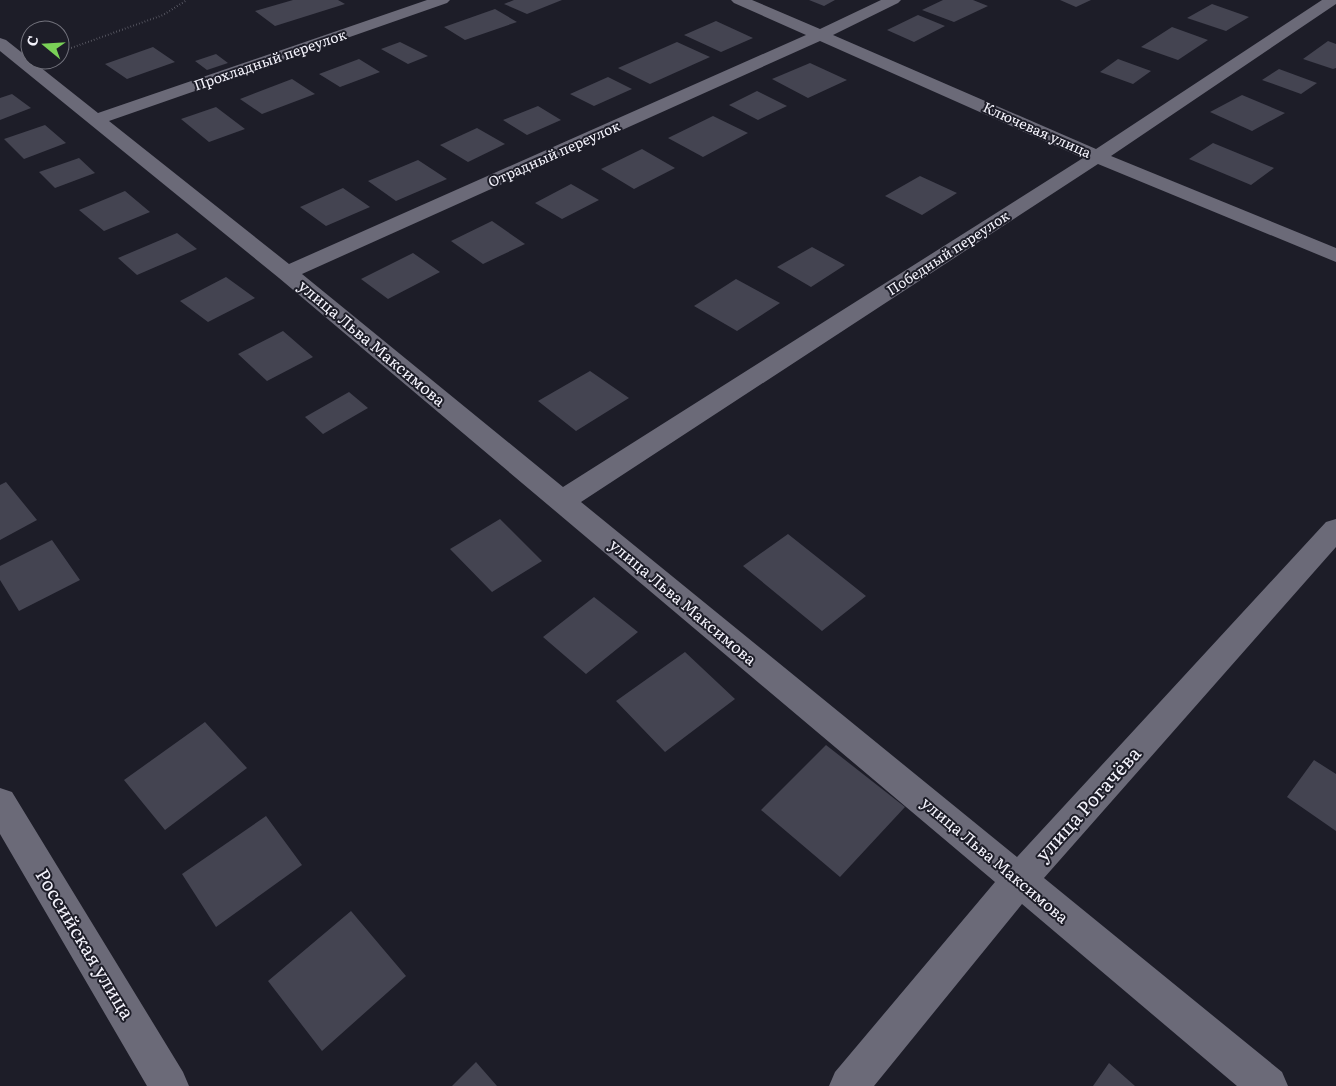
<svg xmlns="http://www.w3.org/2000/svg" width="1336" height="1086" font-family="Literata,serif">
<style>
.building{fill:#444451}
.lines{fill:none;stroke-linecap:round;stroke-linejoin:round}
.path{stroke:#7f7f89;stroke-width:2;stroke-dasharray:0.5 2.5;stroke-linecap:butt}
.minor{fill:#6b6a78;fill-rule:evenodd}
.labels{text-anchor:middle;stroke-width:4;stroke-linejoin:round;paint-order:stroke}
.far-street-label{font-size:14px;fill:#f4f3fc;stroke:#1d1d28}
.street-label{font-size:16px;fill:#f4f3fc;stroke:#1d1d28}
.near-street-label{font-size:19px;fill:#f4f3fc;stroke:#1d1d28}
</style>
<rect width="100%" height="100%" fill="#1d1d28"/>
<!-- building -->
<path class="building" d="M 293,0 L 338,0 L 345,4 L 275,26 L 255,11 Z
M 514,0 L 562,0 L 527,14 L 504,4 Z
M 809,0 L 835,0 L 824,6 Z
M 943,0 L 973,0 L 988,6 L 954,22 L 922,10 Z
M 1060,0 L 1091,0 L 1076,7 Z
M 1212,4 L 1249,17 L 1226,31 L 1187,18 Z
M 495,9 L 517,22 L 465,40 L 444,27 Z
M 918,15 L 945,26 L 914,42 L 887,30 Z
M 716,21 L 753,38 L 721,52 L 684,35 Z
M 1172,27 L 1208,40 L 1178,60 L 1141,47 Z
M 1328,41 L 1336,44 L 1336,68 L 1333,69 L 1303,59 Z
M 400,42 L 428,56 L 408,64 L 381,49 Z
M 677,42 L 710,57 L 650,84 L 618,68 Z
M 153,47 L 175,62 L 127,79 L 105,64 Z
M 216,54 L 228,63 L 207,70 L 195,61 Z
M 359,59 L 380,72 L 340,87 L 319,74 Z
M 1118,59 L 1151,71 L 1133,84 L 1100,72 Z
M 810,63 L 847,80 L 808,98 L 772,79 Z
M 1279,69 L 1317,83 L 1301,94 L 1262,80 Z
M 608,77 L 632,89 L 594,106 L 570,94 Z
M 292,79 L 315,94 L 262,114 L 240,99 Z
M 757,91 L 787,106 L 758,120 L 729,105 Z
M 12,94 L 31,108 L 0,120 L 0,98 Z
M 1242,95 L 1285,113 L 1252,131 L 1210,112 Z
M 538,106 L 561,120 L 527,135 L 503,120 Z
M 216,107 L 245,129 L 209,142 L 181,119 Z
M 713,116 L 748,133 L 703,157 L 668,138 Z
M 45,125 L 66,143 L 24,159 L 4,139 Z
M 477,128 L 505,144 L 468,162 L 440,145 Z
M 1213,143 L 1274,168 L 1251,185 L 1189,159 Z
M 642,149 L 675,168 L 634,189 L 601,169 Z
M 79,158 L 95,173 L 55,188 L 39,172 Z
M 418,160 L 447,179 L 396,201 L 368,181 Z
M 920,176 L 957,193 L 922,215 L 885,196 Z
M 571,184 L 599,200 L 562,219 L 535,203 Z
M 343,188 L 370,207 L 326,226 L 300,207 Z
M 125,191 L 150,212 L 104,231 L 79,210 Z
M 492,221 L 525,244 L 483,264 L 451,241 Z
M 177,233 L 197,249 L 137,275 L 118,258 Z
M 812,247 L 845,265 L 811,287 L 777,267 Z
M 413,253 L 440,272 L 388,299 L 361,279 Z
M 226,277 L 255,298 L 208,322 L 180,301 Z
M 736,279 L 780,303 L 737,331 L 694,306 Z
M 283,331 L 313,357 L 267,381 L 238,354 Z
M 590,371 L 629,398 L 576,431 L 538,401 Z
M 349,392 L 368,408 L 323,434 L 305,417 Z
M 6,482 L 37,520 L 0,540 L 0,485 Z
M 500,519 L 542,561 L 492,592 L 450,549 Z
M 788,534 L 866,596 L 822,631 L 743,566 Z
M 52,540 L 80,580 L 19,611 L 0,580 L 0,566 Z
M 594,597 L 638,632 L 586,674 L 543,637 Z
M 685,652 L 735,699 L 665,752 L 616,701 Z
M 205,722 L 247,768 L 165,830 L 124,780 Z
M 826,745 L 905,807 L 840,877 L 761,810 Z
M 1314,760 L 1336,774 L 1336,831 L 1287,797 Z
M 266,816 L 302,865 L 216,927 L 182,874 Z
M 351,911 L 406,976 L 322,1051 L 268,981 Z
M 476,1062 L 497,1086 L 452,1086 Z
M 1109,1063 L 1135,1086 L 1093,1086 Z"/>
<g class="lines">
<!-- path -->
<path class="path" d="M 60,52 L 163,15 L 187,0"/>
<!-- minor -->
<path class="minor" d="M 427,0 L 450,0 L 447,3 L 109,121 L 289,264 L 806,35 L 734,3 L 731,0 L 752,0 L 820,29 L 881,0 L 901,0 L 898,3 L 833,35 L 1096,149 L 1322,0 L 1336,0 L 1336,4 L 1111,156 L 1336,248 L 1336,262 L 1098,164 L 581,502 L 1017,857 L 1326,522 L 1336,519 L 1336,547 L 1044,878 L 1282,1072 L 1288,1086 L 1237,1086 L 1022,904 L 874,1086 L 829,1086 L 835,1072 L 995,882 L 279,278 L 0,51 L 0,38 L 6,40 L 98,113 ZM 820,41 L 1083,158 L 563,487 L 302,274 Z
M 0,788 L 12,792 L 183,1072 L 189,1086 L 147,1086 L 0,834 Z"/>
</g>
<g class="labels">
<!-- far-street labels -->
<g class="far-street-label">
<text transform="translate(270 60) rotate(-19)" y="5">Прохладный переулок</text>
<text transform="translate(1037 130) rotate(24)" y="5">Ключевая улица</text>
<text transform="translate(554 154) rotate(-24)" y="5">Отрадный переулок</text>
<text transform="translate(948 253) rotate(-33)" y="5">Победный переулок</text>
</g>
<!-- street labels -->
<g class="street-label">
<text transform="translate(372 343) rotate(40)" y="6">улица Льва Максимова</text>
<text transform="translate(683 602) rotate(40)" y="6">улица Льва Максимова</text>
<text transform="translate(995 860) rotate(40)" y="6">улица Льва Максимова</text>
</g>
<!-- near-street labels -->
<g class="near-street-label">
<text transform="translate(1088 804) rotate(-48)" y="7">улица Рогачёва</text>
<text transform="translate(85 944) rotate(59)" y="7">Российская улица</text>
</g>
</g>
<!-- north arrow -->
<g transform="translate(45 45) rotate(288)"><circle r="24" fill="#1d1d28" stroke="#73737d"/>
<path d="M0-4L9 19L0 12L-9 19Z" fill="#7ad157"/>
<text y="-8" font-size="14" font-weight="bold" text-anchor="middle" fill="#f4f3fc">С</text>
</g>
</svg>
